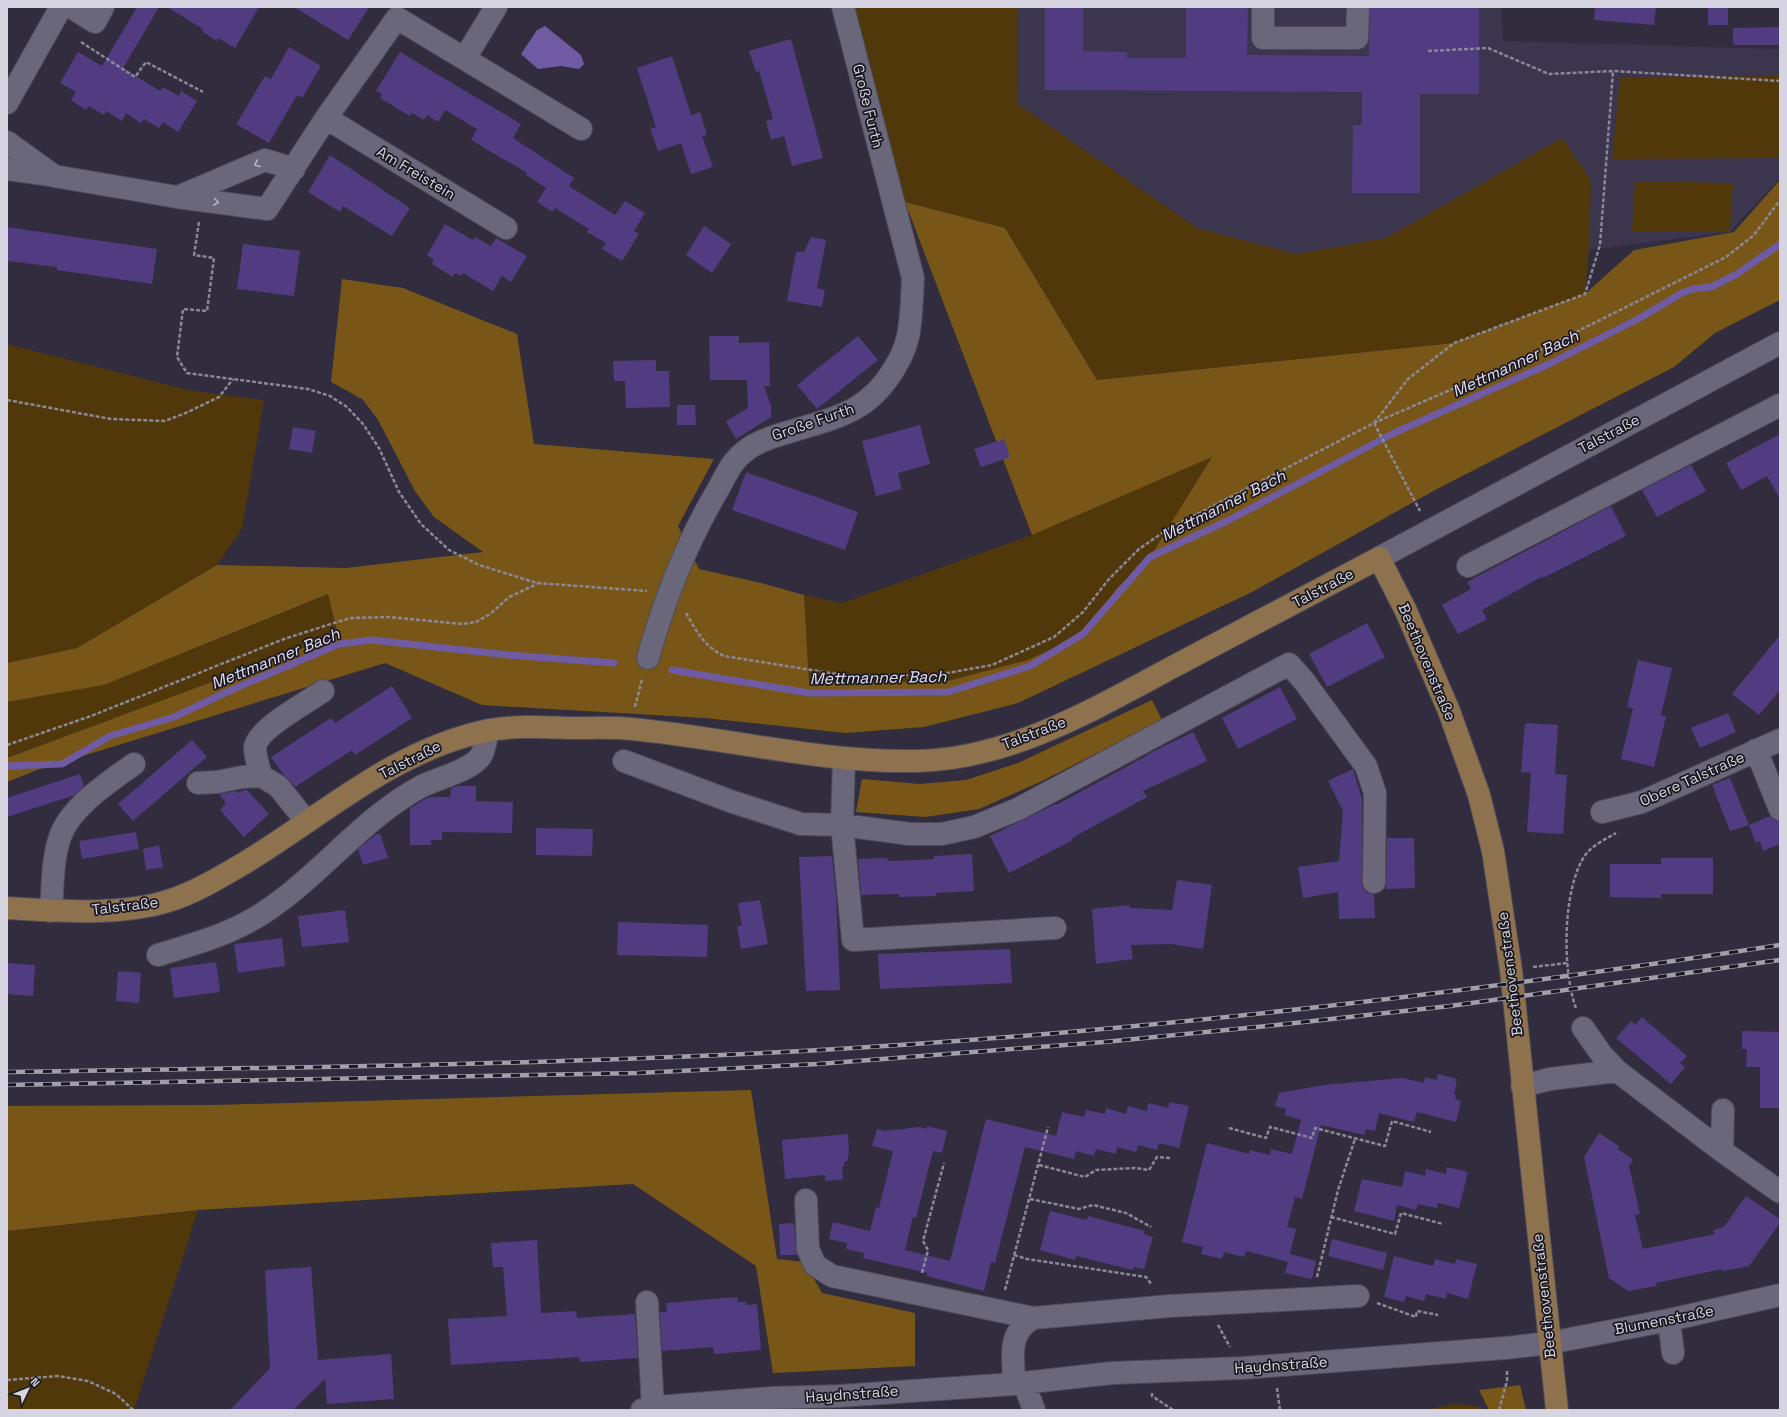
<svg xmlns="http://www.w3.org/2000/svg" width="1787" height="1417" font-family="'Space Grotesk',sans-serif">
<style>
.built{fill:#3b354d}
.green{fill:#50380b}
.forest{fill:#785617}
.water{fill:#6f5ba3}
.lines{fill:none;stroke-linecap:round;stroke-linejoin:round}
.stream{stroke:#6f5ba3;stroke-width:7}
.building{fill:#513c81}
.minor-casing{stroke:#4e4a59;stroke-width:24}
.major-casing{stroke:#4e4a59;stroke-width:24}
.path{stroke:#8b8897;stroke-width:2.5;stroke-dasharray:4 2;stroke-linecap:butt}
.minor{stroke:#6b677b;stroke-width:22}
.major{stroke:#8e724d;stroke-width:22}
.rail-casing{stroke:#a19fac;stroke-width:4.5}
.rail{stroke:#19171f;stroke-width:3;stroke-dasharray:9;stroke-linecap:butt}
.oneway{stroke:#b6b3c2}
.labels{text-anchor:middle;stroke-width:3.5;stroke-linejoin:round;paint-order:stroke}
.street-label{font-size:15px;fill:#d6d4e0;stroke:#19171f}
.water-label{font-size:16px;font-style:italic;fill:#e3dff3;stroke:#19171f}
</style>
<rect width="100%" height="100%" fill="#312d3e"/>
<!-- built -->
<path class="built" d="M 1017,7 L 1501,7 L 1503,41 L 1780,49 L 1780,178 L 1730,232 L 1589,250 L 1591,180 L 1562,139 L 1386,238 L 1296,254 L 1197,228 L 1018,104 Z"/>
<!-- green -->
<path class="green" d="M 855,7 L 1017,7 L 1018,104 L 1197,228 L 1296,254 L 1386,238 L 1562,138 L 1591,180 L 1589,250 L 1585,294 L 1454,343 L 1097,380 L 1005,228 L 905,202 Z
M 1780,76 L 1780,158 L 1612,159 L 1620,77 Z
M 1635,181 L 1733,183 L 1730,232 L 1632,232 Z
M 7,344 L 188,390 L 264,400 L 242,529 L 217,565 L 77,648 L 7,663 Z
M 1213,456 L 1150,557 L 1117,588 L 1083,634 L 1028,660 L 944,682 L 809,682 L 804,595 L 842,603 L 1032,535 Z
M 328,594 L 338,635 L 7,758 L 7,702 L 104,685 Z
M 198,1210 L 134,1410 L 7,1410 L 7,1231 Z
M 1455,1404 L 1481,1407 L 1482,1410 L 1430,1410 L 1429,1409 Z"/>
<!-- forest -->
<path class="forest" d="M 1780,180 L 1780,300 L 1715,333 L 1674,367 L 1437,489 L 1252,592 L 1018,703 L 924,727 L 845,733 L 705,718 L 482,705 L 385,663 L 37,770 L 7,782 L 7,758 L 338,635 L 328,594 L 104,685 L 7,702 L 7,663 L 77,648 L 217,565 L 346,568 L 483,552 L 434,517 L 415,491 L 377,418 L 362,399 L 331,382 L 342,279 L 403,288 L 517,334 L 534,444 L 714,459 L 678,526 L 699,569 L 761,583 L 804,595 L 809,682 L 944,682 L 1028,660 L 1083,634 L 1117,588 L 1150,557 L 1212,457 L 1032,535 L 905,202 L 1005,228 L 1097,380 L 1454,343 L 1585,294 L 1634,250 L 1734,232 Z
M 1152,700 L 1162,720 L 1040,782 L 979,809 L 925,817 L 856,812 L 862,779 L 920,784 L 966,780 L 1018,763 Z
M 751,1090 L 777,1259 L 804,1262 L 822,1293 L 915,1313 L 915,1366 L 773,1373 L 756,1266 L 633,1184 L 198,1210 L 7,1231 L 7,1106 L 214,1105 Z
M 1520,1385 L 1526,1410 L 1489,1410 L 1479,1390 Z"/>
<!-- water -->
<path class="water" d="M 545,26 L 581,55 L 584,64 L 579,69 L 561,66 L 538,69 L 521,54 L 537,30 Z"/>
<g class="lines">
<!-- stream -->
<path class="stream" d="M 672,670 L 809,693 L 948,692 L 1030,666 L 1083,634 L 1150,557 L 1229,520 L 1392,434 L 1549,364 L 1638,319 L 1682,293 L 1693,289 L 1711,287 L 1737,274 L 1780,244
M 7,766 L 62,764 L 110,736 L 174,717 L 229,691 L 339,644 L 372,640 L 509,655 L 614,663"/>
</g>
<!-- building -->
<path class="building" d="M 137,7 L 159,7 L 123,68 L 160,91 L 163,87 L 179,96 L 181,91 L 197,101 L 178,132 L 163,122 L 159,128 L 144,119 L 141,123 L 126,113 L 122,121 L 106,111 L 104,115 L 89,106 L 86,110 L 71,100 L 76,92 L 60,83 L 78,52 L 102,66 Z
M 167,7 L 259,7 L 235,48 L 218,38 L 217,41 L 202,31 L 203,29 Z
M 294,7 L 369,7 L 348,40 Z
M 1045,7 L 1083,7 L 1083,51 L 1127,52 L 1127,58 L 1186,58 L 1186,7 L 1248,7 L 1247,55 L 1369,56 L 1370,7 L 1479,7 L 1479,94 L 1420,94 L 1420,193 L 1352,193 L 1353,125 L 1362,125 L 1362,92 L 1045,90 Z
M 1595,7 L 1656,7 L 1654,25 L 1594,20 Z
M 1708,7 L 1728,7 L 1728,25 L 1708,25 Z
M 1780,27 L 1780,45 L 1733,45 L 1733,28 Z
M 791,39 L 823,158 L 792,166 L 784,136 L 771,140 L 766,121 L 773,119 L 759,71 L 756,72 L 749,51 Z
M 289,47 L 321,66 L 302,98 L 297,95 L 269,143 L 236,124 L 265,76 L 271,79 Z
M 400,52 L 521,124 L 513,138 L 574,178 L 569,186 L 615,215 L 625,201 L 645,213 L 634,231 L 639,234 L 622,261 L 602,249 L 606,243 L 587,232 L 589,229 L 555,208 L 553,212 L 537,202 L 546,188 L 526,175 L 527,173 L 471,140 L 477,129 L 445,110 L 438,122 L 427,115 L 424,120 L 412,113 L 410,116 L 380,98 L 382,94 L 376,91 Z
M 672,56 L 691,115 L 700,112 L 707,135 L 702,136 L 713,167 L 691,174 L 681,143 L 658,151 L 650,129 L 656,127 L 637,68 Z
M 330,155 L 410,208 L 392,236 L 343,206 L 340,212 L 308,192 Z
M 445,224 L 473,240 L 475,237 L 491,246 L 496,238 L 527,256 L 511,282 L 502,276 L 493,291 L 463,273 L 461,276 L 455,273 L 453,277 L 432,264 L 434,260 L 427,255 Z
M 704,226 L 731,244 L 712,273 L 686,255 Z
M 7,227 L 157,249 L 152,284 L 57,270 L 57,267 L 7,261 Z
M 811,237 L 826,240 L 817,288 L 825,290 L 822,307 L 787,301 L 796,252 L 804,252 Z
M 243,244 L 300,251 L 294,296 L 237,289 Z
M 709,336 L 739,336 L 739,343 L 769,342 L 770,386 L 764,386 L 771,406 L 771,417 L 736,439 L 726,421 L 748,408 L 747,380 L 710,380 Z
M 858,336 L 878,360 L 817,409 L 797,385 Z
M 656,360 L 656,371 L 669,371 L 670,407 L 626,408 L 625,381 L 614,381 L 613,361 Z
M 677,405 L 695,405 L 696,425 L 677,425 Z
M 920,425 L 930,464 L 898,473 L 902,489 L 876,496 L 862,441 Z
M 293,427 L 316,431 L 312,453 L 289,449 Z
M 1780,434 L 1780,499 L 1767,476 L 1741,490 L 1726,463 Z
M 1004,439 L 1010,457 L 981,467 L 974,449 Z
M 1691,465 L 1706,491 L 1657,517 L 1642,490 Z
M 746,472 L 858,512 L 845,550 L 732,510 Z
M 1611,506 L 1626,536 L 1543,578 L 1543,576 L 1482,610 L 1487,619 L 1458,634 L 1442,605 L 1471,589 L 1467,582 Z
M 1367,623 L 1385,657 L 1327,687 L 1309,654 Z
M 1780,635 L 1780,690 L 1759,715 L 1732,694 Z
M 1638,660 L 1672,668 L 1661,715 L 1666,716 L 1654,767 L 1621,759 L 1633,708 L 1627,707 Z
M 392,686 L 412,718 L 355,755 L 352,750 L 295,787 L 283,774 L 271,757 L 331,718 L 335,723 Z
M 1280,687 L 1297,719 L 1238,749 L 1222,718 Z
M 1728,713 L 1736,732 L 1700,748 L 1691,728 Z
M 1525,723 L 1558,725 L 1555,774 L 1567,775 L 1563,834 L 1527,832 L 1531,773 L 1521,772 Z
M 1193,732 L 1207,761 L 1143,791 L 1147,797 L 1072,838 L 1073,840 L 1009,873 L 990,836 L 1055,804 L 1056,805 L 1148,755 L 1148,754 Z
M 192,740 L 207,757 L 133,821 L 118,804 Z
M 1353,769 L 1362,799 L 1362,882 L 1363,888 L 1367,893 L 1374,894 L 1375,918 L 1339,919 L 1338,892 L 1303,898 L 1298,867 L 1339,861 L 1343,811 L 1328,781 Z
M 80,774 L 84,786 L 75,795 L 7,817 L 7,798 Z
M 1730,778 L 1749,825 L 1730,831 L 1712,785 Z
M 457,786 L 476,786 L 476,801 L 513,802 L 512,833 L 442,832 L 442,840 L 431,840 L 431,845 L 410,845 L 410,808 L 429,797 L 450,797 L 451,788 Z
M 246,789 L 269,814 L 244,837 L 220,810 L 226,803 L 219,794 L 237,791 L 238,793 Z
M 1770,816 L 1773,819 L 1780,821 L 1780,844 L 1763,851 L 1760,841 L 1756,843 L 1749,825 Z
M 536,828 L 593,829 L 592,856 L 536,855 Z
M 136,832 L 139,849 L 82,859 L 79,841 Z
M 380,833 L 388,858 L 363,865 L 358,849 L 375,835 Z
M 1387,838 L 1414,838 L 1415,888 L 1385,889 L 1386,882 Z
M 159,845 L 163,867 L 146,870 L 143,849 Z
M 972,854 L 974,891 L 936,893 L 936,896 L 899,897 L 899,894 L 861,895 L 858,859 L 887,858 L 888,861 L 916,860 L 934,859 L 934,856 Z
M 832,856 L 836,896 L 840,990 L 806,991 L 799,857 Z
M 1661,858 L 1713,858 L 1713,894 L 1661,894 L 1661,898 L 1610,897 L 1610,864 L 1661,864 Z
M 1177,880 L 1212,885 L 1203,949 L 1171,944 L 1131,945 L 1133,959 L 1096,964 L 1092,909 L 1129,905 L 1130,908 L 1172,910 Z
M 760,900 L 768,944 L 741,949 L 737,926 L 742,926 L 738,903 Z
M 345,910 L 349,942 L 302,947 L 298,916 Z
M 618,922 L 708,925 L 707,957 L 617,955 Z
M 282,938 L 285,966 L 238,973 L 234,944 Z
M 1010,949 L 1012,983 L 880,989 L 878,954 Z
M 216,962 L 220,992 L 174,998 L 170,968 Z
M 7,963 L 35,965 L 33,996 L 7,994 Z
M 118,971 L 141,973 L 139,1003 L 116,1001 Z
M 1642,1017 L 1687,1056 L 1680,1063 L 1685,1067 L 1671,1084 L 1616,1038 L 1631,1021 L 1635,1025 Z
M 1742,1031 L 1780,1032 L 1779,1108 L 1760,1108 L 1760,1067 L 1746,1067 L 1747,1049 L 1742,1049 Z
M 1438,1074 L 1457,1079 L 1454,1094 L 1456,1094 L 1455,1099 L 1461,1101 L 1456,1122 L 1417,1112 L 1414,1122 L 1379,1113 L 1375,1131 L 1366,1129 L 1364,1135 L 1321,1125 L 1302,1199 L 1295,1197 L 1287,1227 L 1296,1229 L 1290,1254 L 1316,1261 L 1312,1279 L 1285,1273 L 1288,1262 L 1246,1251 L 1244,1257 L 1224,1252 L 1222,1259 L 1201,1254 L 1203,1247 L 1182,1242 L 1207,1143 L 1249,1154 L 1250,1150 L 1270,1155 L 1271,1149 L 1292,1154 L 1301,1120 L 1285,1115 L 1286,1109 L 1275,1106 L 1279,1093 L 1324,1085 L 1402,1078 L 1424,1083 L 1425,1077 L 1437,1080 Z
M 1170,1102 L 1189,1106 L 1179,1148 L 1159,1143 L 1157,1150 L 1138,1145 L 1136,1152 L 1117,1147 L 1116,1154 L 1096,1149 L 1094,1156 L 1076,1151 L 1074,1159 L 1025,1147 L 995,1263 L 991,1262 L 984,1291 L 927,1276 L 927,1273 L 863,1258 L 864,1253 L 846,1249 L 847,1243 L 829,1239 L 833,1222 L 870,1231 L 876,1207 L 879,1208 L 893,1151 L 872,1146 L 877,1129 L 886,1131 L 919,1127 L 926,1129 L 927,1126 L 947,1131 L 942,1153 L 933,1151 L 916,1218 L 913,1217 L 905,1250 L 950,1261 L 986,1119 L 1056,1136 L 1062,1112 L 1084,1117 L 1086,1110 L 1105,1114 L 1106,1108 L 1126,1114 L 1128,1106 L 1147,1111 L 1148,1103 L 1168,1108 Z
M 1599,1133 L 1619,1146 L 1618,1149 L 1633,1160 L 1629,1166 L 1640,1214 L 1635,1215 L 1643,1249 L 1715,1234 L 1713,1230 L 1724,1227 L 1746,1196 L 1780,1219 L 1780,1223 L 1749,1266 L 1723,1271 L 1722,1269 L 1656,1283 L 1657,1286 L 1628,1291 L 1609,1278 L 1584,1157 Z
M 848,1134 L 849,1153 L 847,1161 L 844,1162 L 844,1167 L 842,1167 L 843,1179 L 825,1181 L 825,1175 L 785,1179 L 782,1140 Z
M 1447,1167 L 1468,1172 L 1459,1208 L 1438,1203 L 1437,1208 L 1418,1204 L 1416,1210 L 1397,1205 L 1394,1221 L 1354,1211 L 1362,1179 L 1402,1187 L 1405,1171 L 1425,1176 L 1426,1169 L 1446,1174 Z
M 1050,1211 L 1087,1220 L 1088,1216 L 1145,1231 L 1144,1234 L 1153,1237 L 1144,1269 L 1134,1267 L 1133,1270 L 1076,1256 L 1075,1260 L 1040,1250 Z
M 794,1223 L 797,1255 L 780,1255 L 779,1224 Z
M 1332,1239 L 1387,1253 L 1383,1270 L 1328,1256 Z
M 537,1240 L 541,1313 L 576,1311 L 577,1318 L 635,1314 L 638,1358 L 580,1362 L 579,1357 L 451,1365 L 448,1319 L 507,1316 L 503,1267 L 493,1267 L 491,1243 Z
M 1394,1256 L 1433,1266 L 1435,1259 L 1455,1264 L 1456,1259 L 1477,1264 L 1468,1299 L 1447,1293 L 1446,1299 L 1426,1294 L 1424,1301 L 1406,1296 L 1404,1302 L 1384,1297 Z
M 311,1267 L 318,1360 L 391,1354 L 394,1399 L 327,1404 L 325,1379 L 293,1410 L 230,1410 L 270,1368 L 265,1270 Z
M 737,1297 L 738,1302 L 746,1302 L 746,1305 L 757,1304 L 761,1350 L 714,1354 L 713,1347 L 662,1351 L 660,1312 L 667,1312 L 666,1303 Z"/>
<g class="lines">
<!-- minor casing -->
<g class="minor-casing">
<path id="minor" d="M 71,7 L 95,22 L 103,7
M 1263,7 L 1263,38 L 1357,38 L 1358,7
M 465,58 L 496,7
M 7,103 L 61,7
M 326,118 L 506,228
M 7,142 L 54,176 L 177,197 L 267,209 L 326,118 L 397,18 L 581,129
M 7,169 L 51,175
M 178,197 L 265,160 L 294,169
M 1379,558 L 1780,343
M 1468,566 L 1780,405
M 648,658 C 664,601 686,544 716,493 C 722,483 727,471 734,462 C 749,443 771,437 792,431 C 838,417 868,412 894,369 C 903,355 909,339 910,323 C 912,308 912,293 913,278 L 843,7
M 1756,750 L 1780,809
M 844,758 L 842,825 L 853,940 L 1055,928
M 624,761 L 730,801 L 801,824 L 842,825 L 910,834 L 942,834 L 974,827 L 1018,809 L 1289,664 L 1304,681 L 1366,766 L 1375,793 L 1374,882
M 261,776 C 259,767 255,757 255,748 C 256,729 308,702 323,691
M 198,783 L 217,782 L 242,777 L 261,776 L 278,786 L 307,822
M 1602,812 L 1642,802 L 1780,740
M 51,911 C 53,887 52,860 60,837 C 70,807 109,782 134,764
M 158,955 C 187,946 218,938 246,923 C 312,888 355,822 422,786 C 438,778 474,770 482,754 C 485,747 486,738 488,730
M 1583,1028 L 1602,1055 L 1617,1071 L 1722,1151
M 1522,1086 L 1550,1079 L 1617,1071
M 1723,1110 L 1722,1151 L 1780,1192
M 806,1200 L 808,1249 L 815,1265 L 832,1276 L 1033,1318
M 647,1302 L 653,1408
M 1669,1320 L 1673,1353
M 1024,1383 L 1034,1410
M 1014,1384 C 1014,1358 1006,1334 1033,1318 L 1170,1306 L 1358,1296
M 642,1410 L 669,1406 L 771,1398 L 839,1396 L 1014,1384 L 1112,1373 L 1243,1368 L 1505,1348 L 1549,1343 L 1669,1320 L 1780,1295"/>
</g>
<!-- major casing -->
<g class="major-casing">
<path id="major" d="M 7,908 C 57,911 120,916 168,901 C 192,894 219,878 241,865 C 320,818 392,751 485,731 C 514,725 544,727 573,728 C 592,728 612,727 632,729 C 727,738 821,763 917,761 C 1014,759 1101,705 1184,661 C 1249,627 1314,593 1379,558 L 1406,611 L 1449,711 L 1479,795 L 1493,851 L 1511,970 L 1557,1410"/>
</g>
<!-- path -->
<path class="path" d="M 81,42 L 135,77 L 146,62 L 203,92
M 1428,51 L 1488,48 L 1549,74 L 1613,71 L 1780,81
M 199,222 L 194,255 L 214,258 L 207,311 L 183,309 L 177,357 L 187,373 L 308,389 L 330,396 L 347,407 L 363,424 L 379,448 L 399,492 L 421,524 L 449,550 L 479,565 L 537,583 L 647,591
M 7,400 L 111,419 L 165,421 L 188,412 L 219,397 L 233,379
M 1374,423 L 1408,379 L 1454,343 L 1585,294 L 1600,245 L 1613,71
M 1374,423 L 1420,511
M 686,613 C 697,632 704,646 724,656 L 849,676 L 936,675 L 992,665 L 1054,637 L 1083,612 L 1109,579 L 1139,549 L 1168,529 L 1374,423 L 1524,358 L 1726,257 L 1754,235 L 1780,200
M 635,707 L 642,679
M 7,745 L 91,716 L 284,639 L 337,622 L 351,618 L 388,617 L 462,624 L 476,622 L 490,614 L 509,597 L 537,584
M 1533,967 L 1567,963
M 1576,1008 C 1562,971 1562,887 1586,854 C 1593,845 1606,839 1616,833
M 1229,1128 L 1266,1138 L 1270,1127 L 1312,1138 L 1315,1128 L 1385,1146 L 1392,1121 L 1431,1132
M 1039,1165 L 1085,1177 L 1096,1170 L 1135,1168 L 1149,1170 L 1157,1157 L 1170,1158
M 1030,1199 L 1079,1209 L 1093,1205 L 1126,1213 L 1151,1227
M 1331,1217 L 1395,1234 L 1401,1213 L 1443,1224
M 1014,1255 L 1027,1259 L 1146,1277 L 1152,1285
M 922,1273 L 928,1250 L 923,1241 L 944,1163
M 1317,1277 L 1338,1190 L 1355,1139
M 1005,1290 L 1048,1127
M 1377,1303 L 1416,1317 L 1417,1311 L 1438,1315
M 1218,1325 L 1230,1347
M 7,1380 L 58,1376 L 88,1381 L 116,1394 L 133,1410
M 1277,1388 L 1280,1410
M 1152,1393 L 1152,1396 L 1173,1410
M 1499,1410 L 1507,1381 L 1507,1371"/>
<!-- minor -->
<use href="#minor" class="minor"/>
<!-- major -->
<use href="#major" class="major"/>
<!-- rail casing -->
<g class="rail-casing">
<path id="rail" d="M 7,1072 C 272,1068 538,1065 803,1051 C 1130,1033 1456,995 1780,945
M 7,1085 L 638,1073 L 818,1064 L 1104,1042 L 1267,1026 L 1450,1006 L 1780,960"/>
</g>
<!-- rail -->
<use href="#rail" class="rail"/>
</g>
<!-- one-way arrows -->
<defs><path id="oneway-chevron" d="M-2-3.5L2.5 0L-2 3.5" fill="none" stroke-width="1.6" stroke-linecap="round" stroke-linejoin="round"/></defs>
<g class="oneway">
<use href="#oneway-chevron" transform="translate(257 164) rotate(157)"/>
<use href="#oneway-chevron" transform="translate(216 202) rotate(7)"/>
</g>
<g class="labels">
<!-- street labels -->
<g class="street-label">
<text transform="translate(868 106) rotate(76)" y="5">Große Furth</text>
<text transform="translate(416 173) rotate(31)" y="5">Am Freistein</text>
<text transform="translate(813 422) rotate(-19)" y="5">Große Furth</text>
<text transform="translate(1609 434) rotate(-28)" y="5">Talstraße</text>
<text transform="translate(1323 588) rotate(-28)" y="5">Talstraße</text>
<text transform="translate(1427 662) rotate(67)" y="5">Beethovenstraße</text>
<text transform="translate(1034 733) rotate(-21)" y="5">Talstraße</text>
<text transform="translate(410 760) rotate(-27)" y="5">Talstraße</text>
<text transform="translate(1692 779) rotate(-24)" y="5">Obere Talstraße</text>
<text transform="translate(125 906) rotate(-7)" y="5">Talstraße</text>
<text transform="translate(1510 974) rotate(-97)" y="5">Beethovenstraße</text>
<text transform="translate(1544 1296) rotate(-96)" y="5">Beethovenstraße</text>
<text transform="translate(1664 1320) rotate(-11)" y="5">Blumenstraße</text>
<text transform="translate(1281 1365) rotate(-4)" y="5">Haydnstraße</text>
<text transform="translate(852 1394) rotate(-4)" y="5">Haydnstraße</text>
</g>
<!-- water labels -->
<g class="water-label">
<text transform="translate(1515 363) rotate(-25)" y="6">Mettmanner Bach</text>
<text transform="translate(1223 505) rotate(-27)" y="6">Mettmanner Bach</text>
<text transform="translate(275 658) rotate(-22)" y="6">Mettmanner Bach</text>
<text transform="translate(878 677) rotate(-1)" y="6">Mettmanner Bach</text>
</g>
</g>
<!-- border -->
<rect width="1787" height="1417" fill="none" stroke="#d6d4e0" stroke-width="16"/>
<!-- north arrow -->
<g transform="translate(28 1389) rotate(47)" stroke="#19171f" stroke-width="3" paint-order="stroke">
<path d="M0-3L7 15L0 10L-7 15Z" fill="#d6d4e0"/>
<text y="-6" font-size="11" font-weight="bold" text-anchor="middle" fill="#d6d4e0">N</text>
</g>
</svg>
